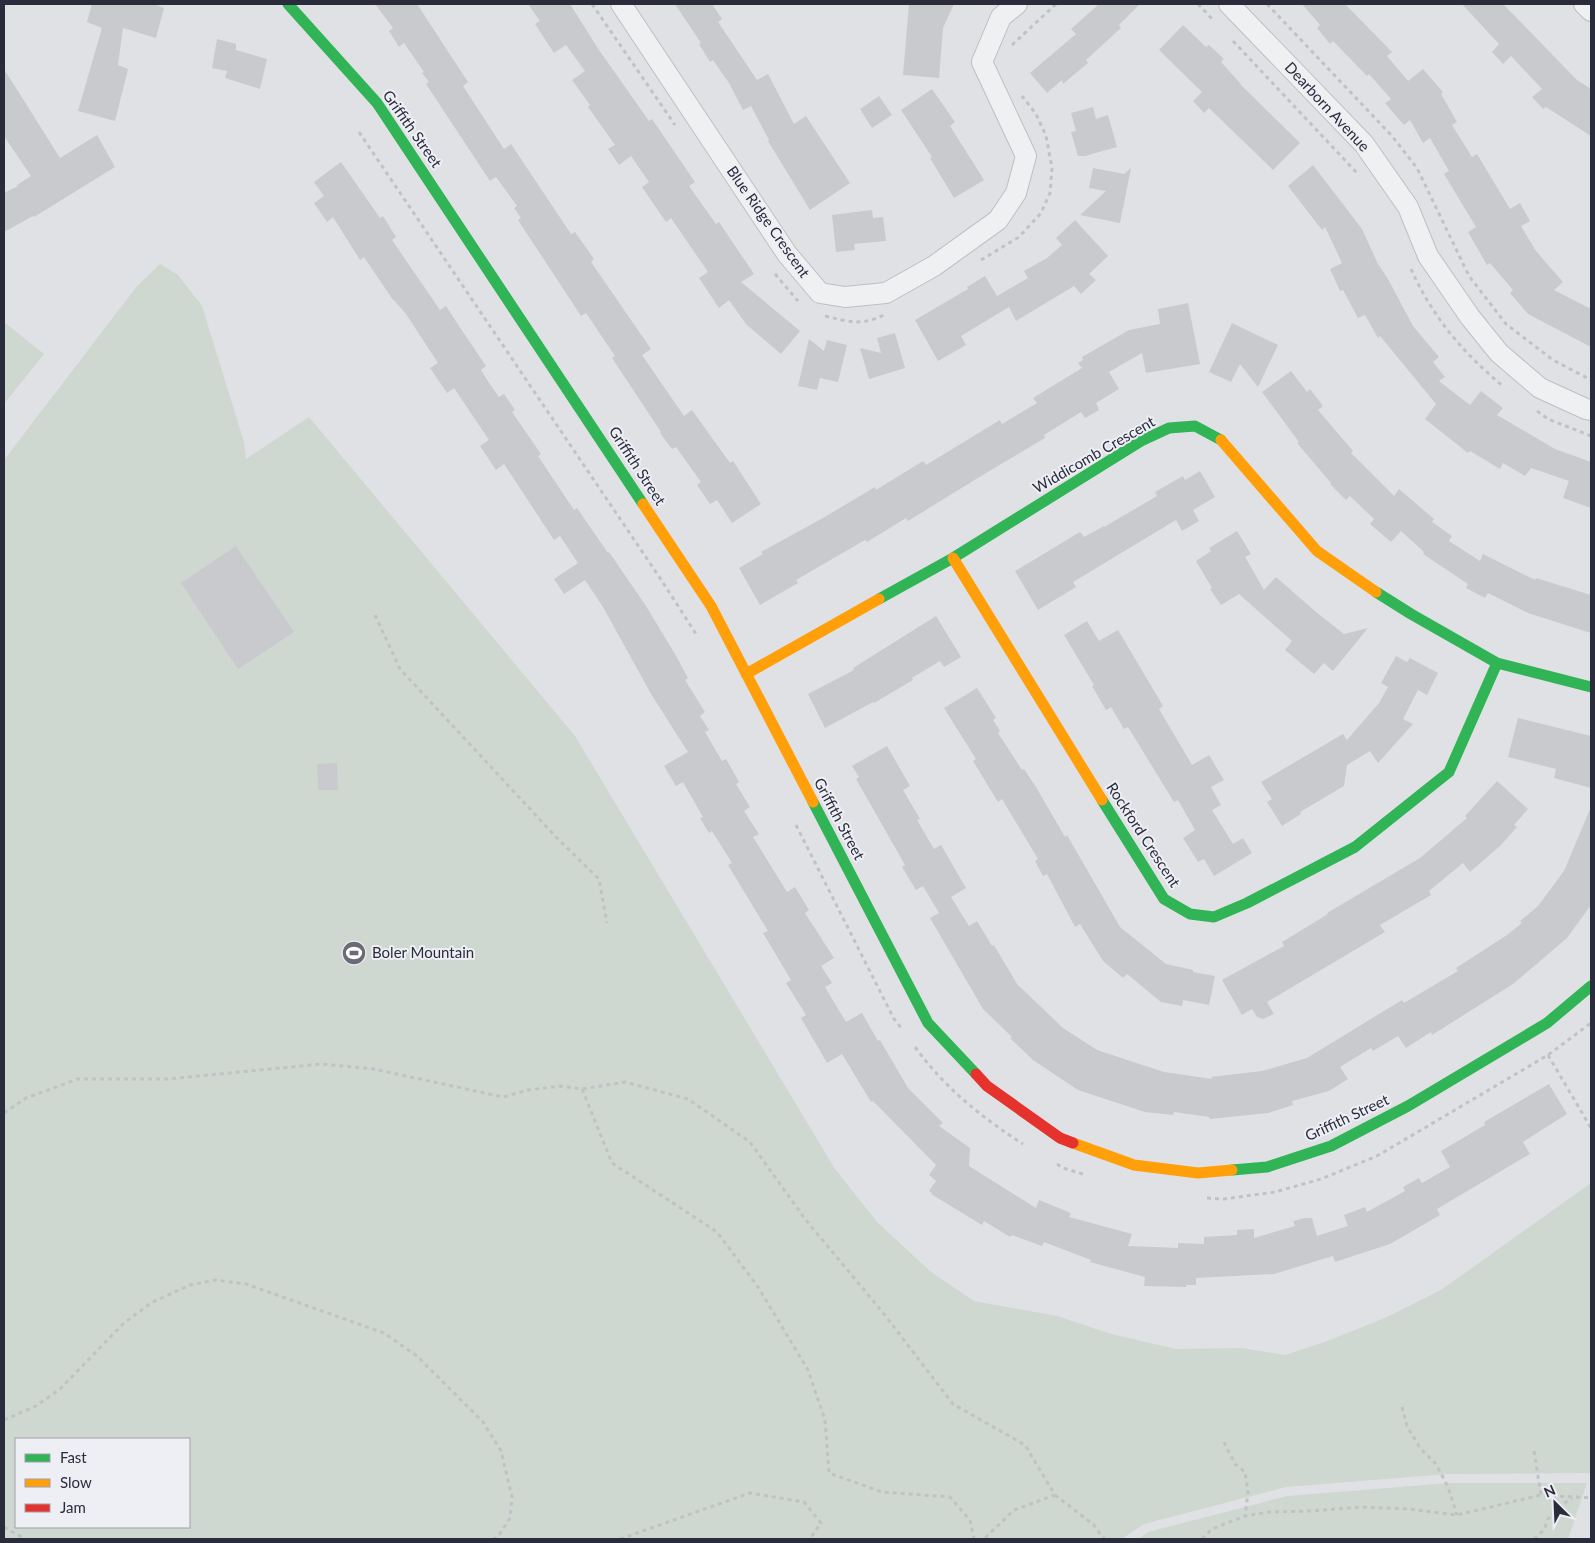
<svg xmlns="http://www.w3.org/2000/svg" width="1595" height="1543" font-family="Lato,sans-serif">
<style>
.green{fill:#cfd7d1;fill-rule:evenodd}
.building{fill:#c9cacd}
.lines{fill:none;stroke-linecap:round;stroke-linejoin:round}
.street-casing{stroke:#bfbfc3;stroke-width:22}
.path{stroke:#c1c2c6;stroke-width:3;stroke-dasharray:4 4;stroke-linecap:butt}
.street{stroke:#eff0f2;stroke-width:20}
.fast{stroke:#30b455;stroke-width:11}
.slow{stroke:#ff9f0a;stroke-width:11}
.jam{stroke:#e5322d;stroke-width:11}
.labels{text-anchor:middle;stroke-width:4;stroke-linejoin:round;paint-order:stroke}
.street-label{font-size:15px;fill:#2a2c3c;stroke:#eeeff4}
.poi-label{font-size:15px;fill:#2a2c3c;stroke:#eeeff4;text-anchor:start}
</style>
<rect width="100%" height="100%" fill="#e0e1e5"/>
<!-- green -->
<path class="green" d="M 160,264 L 178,275 L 202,306 L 244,442 L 246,459 L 309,417 L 575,736 L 835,1169 L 877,1222 L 931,1272 L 974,1301 L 1057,1316 L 1111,1334 L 1176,1349 L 1242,1348 L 1285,1355 L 1325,1342 L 1387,1317 L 1441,1290 L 1591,1183 L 1591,1473 L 1448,1474 L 1286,1487 L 1144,1524 L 1122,1539 L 4,1539 L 4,460 L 137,286 ZM 16,1439 L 189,1439 L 189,1527 L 16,1527 Z
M 4,322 L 44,354 L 4,404 Z
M 1450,1483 L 1587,1483 L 1568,1539 L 1139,1539 L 1148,1532 L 1287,1496 Z"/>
<!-- building -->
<path class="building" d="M 92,4 L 154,4 L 164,8 L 156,38 L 123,28 L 118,65 L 128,69 L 115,121 L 78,111 L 102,28 L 87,22 Z
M 375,4 L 417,4 L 468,82 L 463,86 L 504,149 L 511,144 L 571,234 L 575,232 L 594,259 L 591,262 L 651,349 L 642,355 L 684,416 L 692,410 L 730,463 L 733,461 L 761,504 L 732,523 L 717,500 L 710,504 L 697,485 L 701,482 L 676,447 L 672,449 L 660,433 L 661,432 L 612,358 L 615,356 L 586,313 L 581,316 L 518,220 L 521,218 L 514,208 L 517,206 L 496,177 L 490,181 L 426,84 L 429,82 L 422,73 L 424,72 L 404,43 L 399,47 L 389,31 L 393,28 Z
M 528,4 L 570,4 L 599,50 L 649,121 L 652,119 L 695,182 L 689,186 L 716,224 L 719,222 L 754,274 L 741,282 L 800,331 L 781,354 L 746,324 L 729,300 L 719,308 L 699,278 L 708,272 L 671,218 L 666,222 L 642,187 L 649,182 L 631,156 L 619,165 L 608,149 L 615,145 L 588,107 L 590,105 L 572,80 L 585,71 L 566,45 L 554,53 L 535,24 L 540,21 Z
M 675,4 L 712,4 L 722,19 L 718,22 L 757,80 L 768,74 L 794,124 L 806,116 L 850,183 L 810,210 L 768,141 L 769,140 L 751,106 L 743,110 L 729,83 L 713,60 L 710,62 L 699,44 L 701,43 Z
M 909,4 L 954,4 L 943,28 L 939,78 L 903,75 Z
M 1099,4 L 1140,4 L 1119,25 L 1121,28 L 1086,60 L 1088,63 L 1063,84 L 1062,80 L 1047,93 L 1030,73 L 1076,34 L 1071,29 Z
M 1302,4 L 1345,4 L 1392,52 L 1387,56 L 1408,81 L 1423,69 L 1443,92 L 1441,94 L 1457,122 L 1452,125 L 1472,157 L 1477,154 L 1510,209 L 1520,203 L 1530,221 L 1521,226 L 1536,251 L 1563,282 L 1554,290 L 1591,309 L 1591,347 L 1528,314 L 1510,293 L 1513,290 L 1490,263 L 1487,265 L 1468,232 L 1476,227 L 1444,174 L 1449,171 L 1430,138 L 1423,143 L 1410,120 L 1404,125 L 1385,103 L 1391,99 L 1369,74 L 1367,76 L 1333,41 L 1330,44 L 1317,28 L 1320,25 Z
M 1462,4 L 1503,4 L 1577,80 L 1591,89 L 1591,136 L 1546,107 L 1543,109 L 1532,97 L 1542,89 L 1511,56 L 1503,64 L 1492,52 L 1499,44 Z
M 1183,25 L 1206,47 L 1209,45 L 1224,59 L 1221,62 L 1241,84 L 1240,84 L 1300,143 L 1273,170 L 1209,108 L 1204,113 L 1193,101 L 1202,92 L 1159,50 Z
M 217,39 L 236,44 L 236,50 L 267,59 L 260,89 L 225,78 L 227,71 L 212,68 Z
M 4,69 L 60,158 L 97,135 L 115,167 L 34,217 L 33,216 L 4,232 L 4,193 L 18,186 L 17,185 L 31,176 L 4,136 Z
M 932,89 L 955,122 L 950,126 L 984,180 L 954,198 L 930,158 L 932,157 L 901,110 Z
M 879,96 L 892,115 L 872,128 L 860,109 Z
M 1093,107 L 1096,119 L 1108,115 L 1117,147 L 1085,156 L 1078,156 L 1071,132 L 1076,131 L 1071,113 Z
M 341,162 L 380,218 L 383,216 L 396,237 L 392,240 L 440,310 L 446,306 L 457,323 L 486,366 L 481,370 L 489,383 L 499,397 L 504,394 L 515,410 L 512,412 L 541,454 L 538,456 L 574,510 L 577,508 L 608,553 L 609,552 L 646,606 L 675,654 L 688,678 L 685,680 L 705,712 L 700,716 L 709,730 L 705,732 L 722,761 L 726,759 L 739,782 L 736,784 L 750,807 L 744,811 L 759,834 L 753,837 L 787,892 L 795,887 L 809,910 L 805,913 L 834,958 L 821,966 L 832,983 L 825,987 L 846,1022 L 862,1013 L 878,1041 L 880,1040 L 908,1088 L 943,1123 L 939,1126 L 970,1148 L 969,1166 L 1036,1208 L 1039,1200 L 1071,1213 L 1069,1217 L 1132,1234 L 1128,1246 L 1178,1248 L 1178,1243 L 1204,1244 L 1204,1237 L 1237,1235 L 1237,1230 L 1254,1229 L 1254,1238 L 1295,1226 L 1293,1221 L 1305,1218 L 1312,1218 L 1317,1236 L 1348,1226 L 1344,1215 L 1365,1207 L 1367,1212 L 1405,1191 L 1403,1187 L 1419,1178 L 1422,1183 L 1450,1167 L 1441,1151 L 1485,1125 L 1484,1122 L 1549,1084 L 1567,1114 L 1523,1142 L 1530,1154 L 1437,1209 L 1440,1215 L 1390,1244 L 1335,1262 L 1333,1256 L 1274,1274 L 1196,1278 L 1196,1285 L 1186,1285 L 1186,1287 L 1144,1286 L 1145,1277 L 1090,1262 L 1091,1260 L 1044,1242 L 1042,1246 L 1012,1235 L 1010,1237 L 984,1221 L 982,1225 L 931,1194 L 932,1193 L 929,1191 L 936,1181 L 929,1175 L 936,1165 L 873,1101 L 871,1102 L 842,1054 L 827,1063 L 801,1018 L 806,1015 L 786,983 L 791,980 L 763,933 L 768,931 L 728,865 L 732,863 L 712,831 L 709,833 L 700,818 L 703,817 L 683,782 L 676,786 L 664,766 L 688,752 L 651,694 L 603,607 L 585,580 L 564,594 L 554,579 L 578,563 L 560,536 L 554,540 L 504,464 L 496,470 L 480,446 L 489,440 L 454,388 L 447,393 L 430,368 L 438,363 L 406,314 L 394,300 L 393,300 L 364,257 L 360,260 L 333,217 L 327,222 L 314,203 L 324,196 L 314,182 Z
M 1313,165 L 1362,229 L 1378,264 L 1388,279 L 1413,326 L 1439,357 L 1433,362 L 1445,377 L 1439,381 L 1470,405 L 1481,391 L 1503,408 L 1497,415 L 1555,449 L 1591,462 L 1591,508 L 1563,498 L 1569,481 L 1531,468 L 1525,476 L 1503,463 L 1500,469 L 1470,451 L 1468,453 L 1425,419 L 1436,404 L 1380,336 L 1378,338 L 1365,315 L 1358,318 L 1343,290 L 1340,291 L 1330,269 L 1342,263 L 1325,227 L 1322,230 L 1288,186 Z
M 1093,168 L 1124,174 L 1131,168 L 1120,223 L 1080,215 L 1106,191 L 1089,188 Z
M 872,210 L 873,218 L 883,217 L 886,241 L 854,244 L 855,250 L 836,252 L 832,215 Z
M 1075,220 L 1108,256 L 1089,274 L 1096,280 L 1081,294 L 1074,286 L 1016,321 L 1009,307 L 961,336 L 966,345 L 938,361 L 915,320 L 968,289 L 967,287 L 985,276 L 997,296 L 1028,278 L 1024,271 L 1047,258 L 1062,245 L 1056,238 Z
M 1188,303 L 1200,364 L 1146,373 L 1142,353 L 1109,372 L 1119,389 L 1096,403 L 1099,410 L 1085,418 L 1081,412 L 1044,435 L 1045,438 L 981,476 L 908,521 L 906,518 L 867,542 L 865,540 L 796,580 L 798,583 L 760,605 L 739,568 L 763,554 L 761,552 L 823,518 L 875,487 L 876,490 L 923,461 L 926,465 L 1000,420 L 1002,424 L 1037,403 L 1033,398 L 1082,368 L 1078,363 L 1083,360 L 1082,357 L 1129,330 L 1160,324 L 1158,309 Z
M 1232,323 L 1278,345 L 1258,387 L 1240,364 L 1231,382 L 1209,372 Z
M 895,333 L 905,368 L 869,379 L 860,348 L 881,353 L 877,338 Z
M 809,339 L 824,351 L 827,340 L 847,345 L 838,382 L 820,378 L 817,390 L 798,386 Z
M 1291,371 L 1307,392 L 1310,389 L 1323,406 L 1318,410 L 1353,451 L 1351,453 L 1394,496 L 1399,489 L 1434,519 L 1432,522 L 1452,536 L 1449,541 L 1480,561 L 1483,554 L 1535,580 L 1536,578 L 1591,595 L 1591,633 L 1528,613 L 1488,593 L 1485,598 L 1466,588 L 1468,584 L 1423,554 L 1424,552 L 1401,531 L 1391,542 L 1370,524 L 1374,519 L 1350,496 L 1346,500 L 1330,484 L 1331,483 L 1297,443 L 1299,442 L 1262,392 Z
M 1200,471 L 1215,497 L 1193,510 L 1199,521 L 1182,531 L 1176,520 L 1073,582 L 1076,587 L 1038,610 L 1015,571 L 1080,532 L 1084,537 L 1104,526 L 1104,527 L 1157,496 L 1155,492 L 1183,476 L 1185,480 Z
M 1237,531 L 1251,554 L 1245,557 L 1264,590 L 1276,577 L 1316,612 L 1344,634 L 1368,628 L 1333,671 L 1324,663 L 1314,674 L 1285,650 L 1292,641 L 1239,594 L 1221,605 L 1210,589 L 1212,588 L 1196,561 L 1211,551 L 1209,548 Z
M 236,546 L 294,632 L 238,669 L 181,583 Z
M 936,616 L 961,657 L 944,667 L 940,661 L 912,678 L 913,680 L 874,703 L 873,702 L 825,728 L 808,694 L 854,670 L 853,668 Z
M 1087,621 L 1099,641 L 1118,630 L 1163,706 L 1159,709 L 1192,765 L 1209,755 L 1224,780 L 1211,787 L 1221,805 L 1212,810 L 1233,844 L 1243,838 L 1252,853 L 1214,876 L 1204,859 L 1198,862 L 1183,838 L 1195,830 L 1178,800 L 1174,802 L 1128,727 L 1124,729 L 1111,707 L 1106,710 L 1092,686 L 1094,685 L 1064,635 Z
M 1396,656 L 1407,662 L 1410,658 L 1438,673 L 1427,695 L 1418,690 L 1403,719 L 1413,724 L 1378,763 L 1370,751 L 1347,765 L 1344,786 L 1300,812 L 1301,814 L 1282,826 L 1267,802 L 1272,799 L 1261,782 L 1343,734 L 1347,740 L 1379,703 L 1388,687 L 1381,683 Z
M 977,688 L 996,718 L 993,720 L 1000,731 L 998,733 L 1022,770 L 1024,769 L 1036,787 L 1065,837 L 1067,835 L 1120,927 L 1166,964 L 1193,970 L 1193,972 L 1215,976 L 1209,1005 L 1183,1000 L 1182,1006 L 1161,1002 L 1127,974 L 1123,978 L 1103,961 L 1080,924 L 1075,927 L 1047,874 L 1043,876 L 1035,861 L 1038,859 L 1002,799 L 998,802 L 973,761 L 976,759 L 944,708 Z
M 1518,718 L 1591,736 L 1591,788 L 1554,778 L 1556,769 L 1508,757 Z
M 887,746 L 910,786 L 903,790 L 920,819 L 917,820 L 934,849 L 941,845 L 966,888 L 951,897 L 969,926 L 977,921 L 992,946 L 994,945 L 1017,984 L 1063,1028 L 1097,1050 L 1164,1072 L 1212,1079 L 1211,1077 L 1262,1071 L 1307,1058 L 1402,1000 L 1404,1003 L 1458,971 L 1456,968 L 1507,935 L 1522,923 L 1520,921 L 1538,906 L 1564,871 L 1591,807 L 1591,905 L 1567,938 L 1513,984 L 1432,1035 L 1431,1032 L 1406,1048 L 1398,1036 L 1373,1051 L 1371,1048 L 1340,1067 L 1348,1079 L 1329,1091 L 1292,1101 L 1293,1105 L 1268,1113 L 1210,1119 L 1209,1117 L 1174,1112 L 1173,1115 L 1145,1112 L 1078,1090 L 1033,1060 L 1010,1038 L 1012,1037 L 983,1009 L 930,918 L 939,913 L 923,886 L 916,890 L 902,867 L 905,865 L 856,779 L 859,777 L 852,766 Z
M 337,763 L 338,790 L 318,790 L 317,764 Z
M 1497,781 L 1528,809 L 1514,825 L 1517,827 L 1501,845 L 1470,872 L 1463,863 L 1429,891 L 1431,895 L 1380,925 L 1385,932 L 1267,1002 L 1274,1014 L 1263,1019 L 1257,1017 L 1252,1009 L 1242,1015 L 1222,980 L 1284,946 L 1282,942 L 1328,914 L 1327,913 L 1420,858 L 1467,818 L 1465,816 Z"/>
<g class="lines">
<!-- street casing -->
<g class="street-casing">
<path id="street" d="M 621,4 L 787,254 L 820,293 L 845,297 L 886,293 L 934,266 L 998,220 L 1016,193 L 1026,156 L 982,62 L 1001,17 L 1017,4
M 1229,4 L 1364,144 L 1408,207 L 1428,256 L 1470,317 L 1499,353 L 1540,388 L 1586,409 L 1591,410
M 1584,4 L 1591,11"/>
</g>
<!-- path -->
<path class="path" d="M 592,4 L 675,125
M 1198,4 L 1213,20
M 1267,4 L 1392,136 L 1417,168 L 1469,276 L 1506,324 L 1553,360 L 1591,380
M 1233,41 L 1357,173
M 1012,45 L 1056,4
M 359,132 L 662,581 L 696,634
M 981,260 L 1019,237 L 1041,213 L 1050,193 L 1052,168 L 1046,136 L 1036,114 L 1022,96
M 1411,269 C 1433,318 1463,353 1504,387
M 775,274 L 798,301
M 825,316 C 850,322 860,326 884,315
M 1537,411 L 1548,419 L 1591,436
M 375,615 L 400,669 L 556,837 L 599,879 L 607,923
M 796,825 L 894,1019 L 903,1030
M 915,1047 C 945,1088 981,1117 1023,1144
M 1548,1055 L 1591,1128
M 582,1089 L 612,1163 L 717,1232 L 758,1287 L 808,1370 L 825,1420 L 829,1473 L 882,1492 L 950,1497 L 970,1520 L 974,1539
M 4,1113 L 26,1098 L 78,1079 L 168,1079 L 321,1064 L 374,1069 L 503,1097 L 528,1090 L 560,1086 L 582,1089 L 625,1082 L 688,1099 L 750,1142 L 805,1219 L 884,1314 L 953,1404 L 1025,1445 L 1055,1495 L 1014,1510 L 984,1539
M 1057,1164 L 1063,1168 L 1086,1175
M 1207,1198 L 1224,1199 L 1275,1192 L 1321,1179 L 1377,1156 L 1548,1055 L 1591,1023
M 1402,1407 L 1407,1426 L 1420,1448 L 1436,1464 L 1448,1487 L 1457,1515
M 4,1420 L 36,1406 L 60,1389 L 124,1323 L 151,1303 L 190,1285 L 216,1280 L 246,1284 L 384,1333 L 417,1356 L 483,1422 L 501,1451 L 512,1497 L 510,1518 L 498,1537 L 493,1539
M 1224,1442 L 1235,1464 L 1245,1472 L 1248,1492 L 1245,1516
M 1534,1451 L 1541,1495
M 1055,1495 L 1094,1525 L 1100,1534 L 1105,1539
M 4,1527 L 25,1539
M 620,1539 L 750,1493 L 804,1502 L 821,1523 L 810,1539
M 1202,1539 L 1212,1529 L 1245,1516 L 1269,1512 L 1311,1511 L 1361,1507 L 1408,1509 L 1457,1515 L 1541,1495 L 1591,1498
M 1534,1539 L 1544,1530 L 1548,1519 L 1560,1506 L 1572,1498"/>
<!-- street -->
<use href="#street" class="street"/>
<!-- fast -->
<path class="fast" d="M 288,4 L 377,103 L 643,504
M 1376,592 L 1411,614 L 1497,663 L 1591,687
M 879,599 L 953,558 L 1141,441 L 1169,428 L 1195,426 L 1221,440
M 1102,800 L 1164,899 L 1190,914 L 1214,917 L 1247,903 L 1355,847 L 1449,772 L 1497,663
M 813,802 L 928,1023 L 976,1074
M 1232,1170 L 1267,1167 L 1331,1146 L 1408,1106 L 1547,1023 L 1591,986"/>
<!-- slow -->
<path class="slow" d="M 1221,440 L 1317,551 L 1376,592
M 643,504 L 711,606 L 813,802
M 953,558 L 1102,800
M 746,674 L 879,599
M 1073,1143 L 1134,1165 L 1198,1173 L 1232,1170"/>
<!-- jam -->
<path class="jam" d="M 976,1074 L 987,1086 L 1060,1138 L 1073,1143"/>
</g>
<!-- icons -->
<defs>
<g id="stadium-disc" transform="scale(1.25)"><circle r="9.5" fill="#6a6b77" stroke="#eeeff4"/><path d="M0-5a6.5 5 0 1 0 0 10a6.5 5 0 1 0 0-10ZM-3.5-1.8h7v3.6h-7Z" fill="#fff"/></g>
</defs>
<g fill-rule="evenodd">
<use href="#stadium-disc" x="354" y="953"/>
</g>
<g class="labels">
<!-- street labels -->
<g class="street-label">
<text transform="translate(1327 107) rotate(47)" y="5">Dearborn Avenue</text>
<text transform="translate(412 129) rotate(55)" y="5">Griffith Street</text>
<text transform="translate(768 222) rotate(55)" y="5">Blue Ridge Crescent</text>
<text transform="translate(1094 455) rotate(-30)" y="5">Widdicomb Crescent</text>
<text transform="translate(637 466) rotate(57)" y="5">Griffith Street</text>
<text transform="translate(839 819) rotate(62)" y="5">Griffith Street</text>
<text transform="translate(1143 835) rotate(57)" y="5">Rockford Crescent</text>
<text transform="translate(1347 1118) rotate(-25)" y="5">Griffith Street</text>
</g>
<!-- poi labels -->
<g class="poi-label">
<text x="372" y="958">Boler Mountain</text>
</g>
</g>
<!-- border -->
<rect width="1595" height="1543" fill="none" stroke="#2a2c3c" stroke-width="10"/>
<!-- legend -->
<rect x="15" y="1438" width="175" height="90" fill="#eeeff4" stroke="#a0a1aa"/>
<rect x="25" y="1454" width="25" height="8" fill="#30b455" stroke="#a0a1aa"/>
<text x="60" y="1463" font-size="15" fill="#2a2c3c">Fast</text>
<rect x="25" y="1479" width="25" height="8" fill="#ff9f0a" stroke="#a0a1aa"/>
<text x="60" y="1488" font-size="15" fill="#2a2c3c">Slow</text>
<rect x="25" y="1504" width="25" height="8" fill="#e5322d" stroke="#a0a1aa"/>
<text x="60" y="1513" font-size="15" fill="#2a2c3c">Jam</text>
<!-- north arrow -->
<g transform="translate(1555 1503) rotate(336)" stroke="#eeeff4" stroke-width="4" paint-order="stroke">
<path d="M0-4L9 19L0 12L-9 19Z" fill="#2a2c3c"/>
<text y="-8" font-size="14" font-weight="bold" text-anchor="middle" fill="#2a2c3c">N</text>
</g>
</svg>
